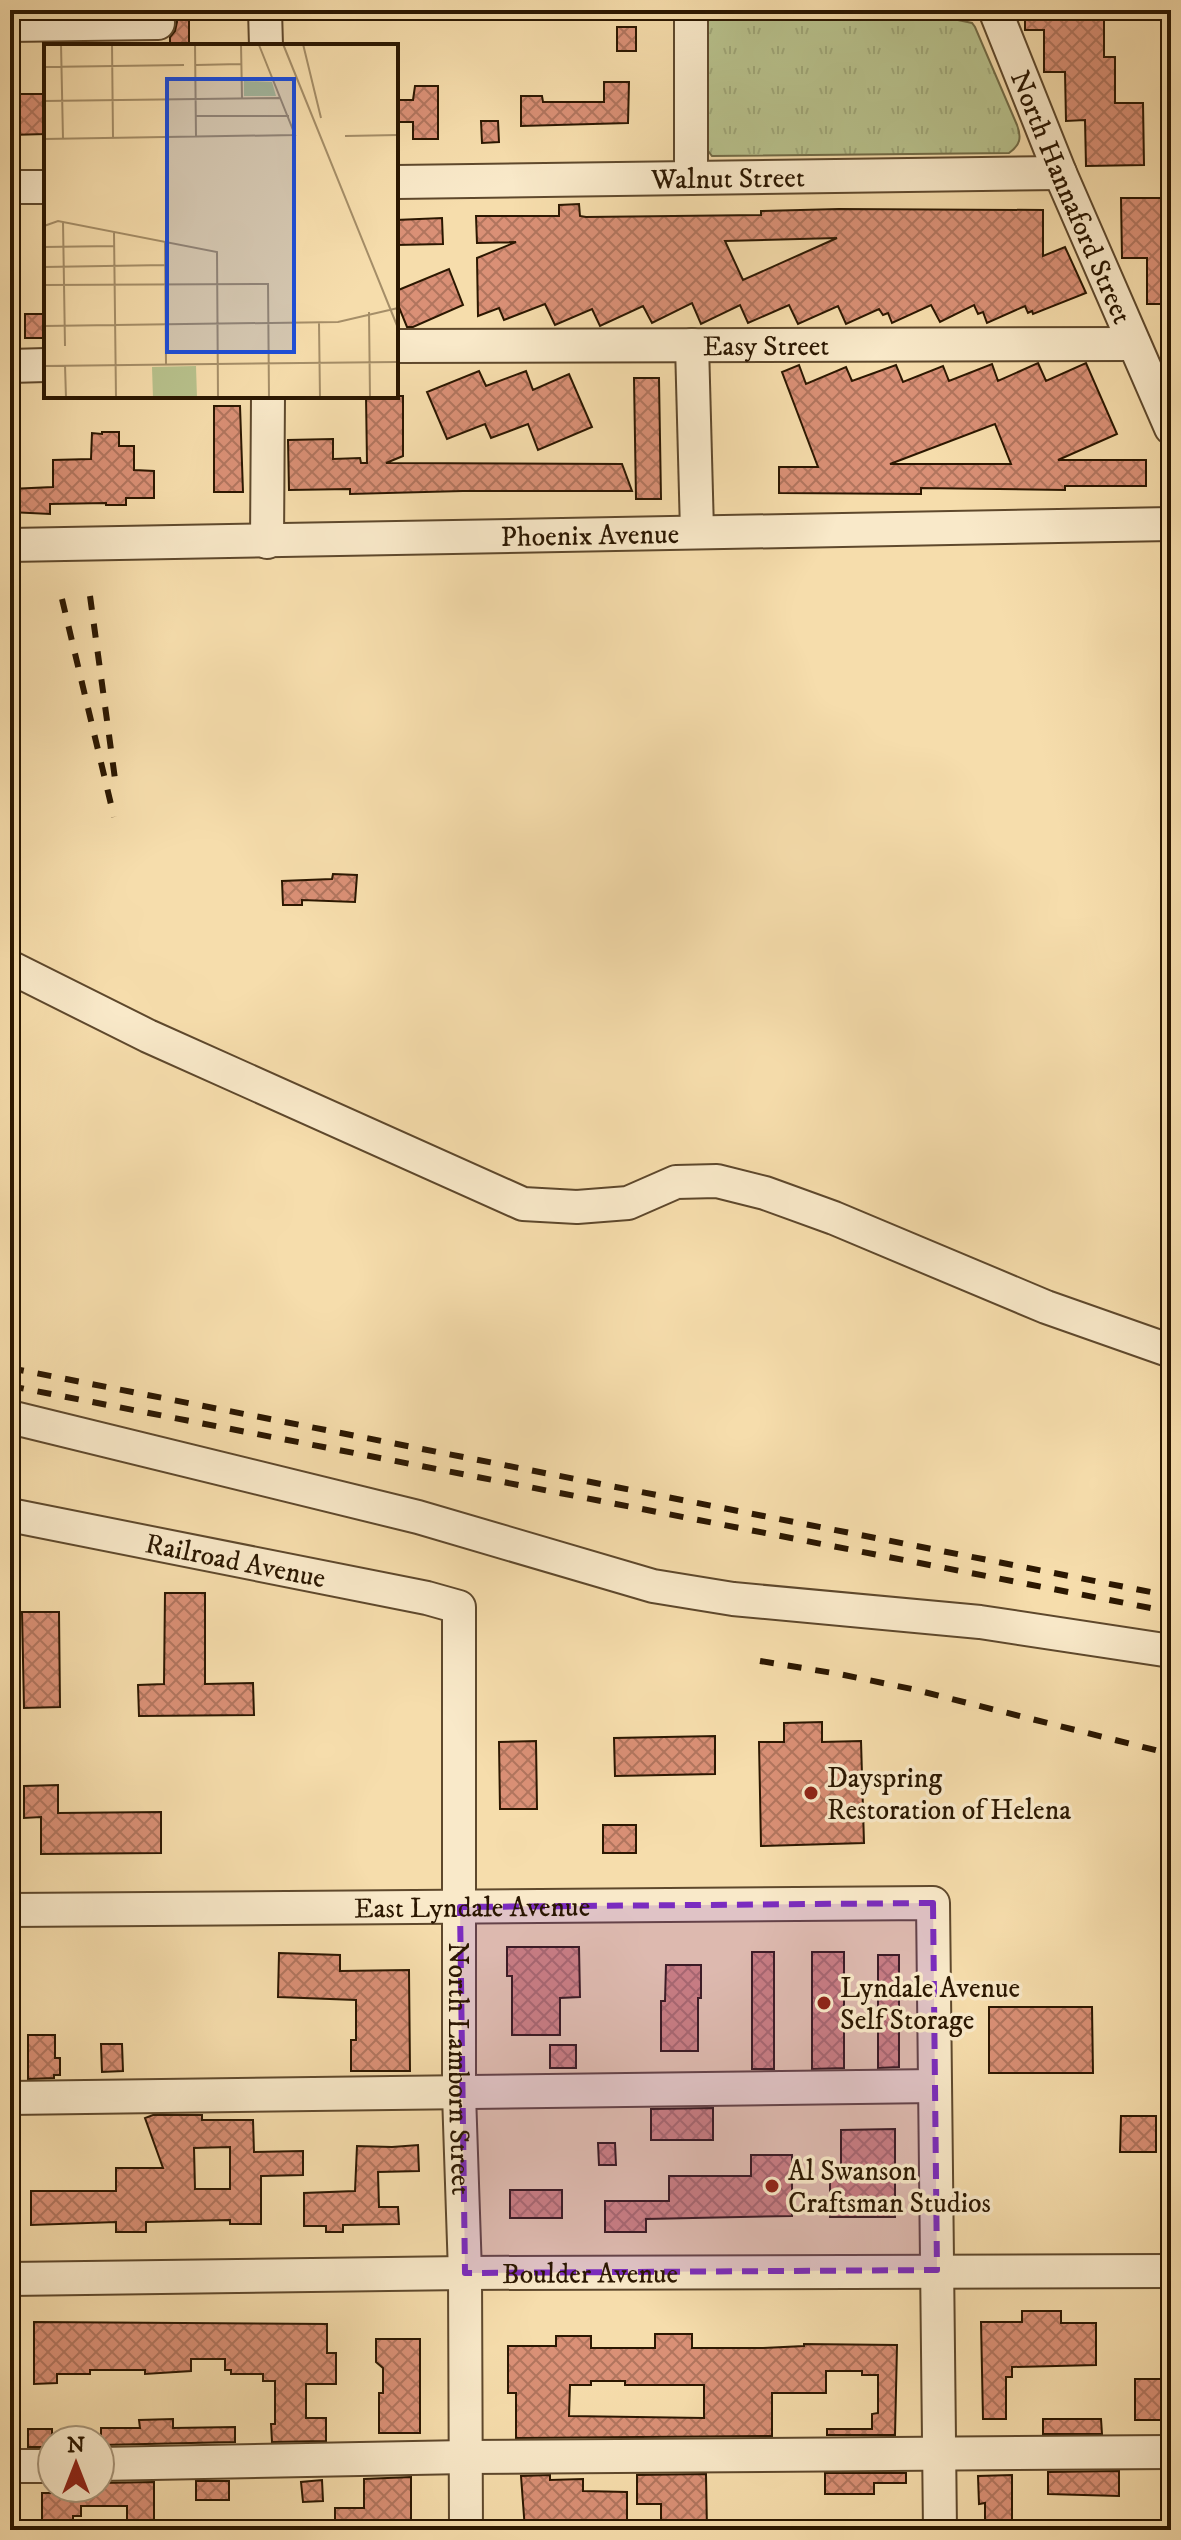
<svg xmlns="http://www.w3.org/2000/svg" width="1181" height="2540" font-family="'IM FELL DW Pica',serif">
<style>
.park{fill:url(#park-tufts);stroke:#726c47;stroke-width:2}
.building{fill:url(#building-cross-hatch);stroke:#2b1701;stroke-width:2;fill-rule:evenodd}
.lines{fill:none;stroke-linecap:round;stroke-linejoin:round}
.minor-casing{stroke:#5e482c;stroke-width:36}
.minor{stroke:#f9e9c9;stroke-width:32}
.rail{stroke:#2b1701;stroke-width:6;stroke-dasharray:14 14;stroke-linecap:butt}
.marked{fill:#7b2cbf;fill-opacity:0.2;stroke:#7b2cbf;stroke-width:6;stroke-dasharray:16 10;stroke-linejoin:round}
.poi-dot{fill:#8f2418;stroke:#f9e9c9;stroke-width:3}
.labels{text-anchor:middle;stroke-width:7;stroke-linejoin:round;paint-order:stroke}
.street-label{font-size:28px;fill:#2b1701;stroke:#f9e9c9}
.poi-label{font-size:28px;fill:#2b1701;stroke:#f9e9c9;text-anchor:start}
.inset-road{fill:none;stroke:#a58e68;stroke-width:2}
.view{fill:#1d4ed8;fill-opacity:0.15;stroke:#1d4ed8;stroke-width:4}
.inset-edge{fill:none;stroke:#2b1701;stroke-width:4}
</style>
<defs>
<pattern id="park-tufts" width="24" height="20" patternUnits="userSpaceOnUse" patternTransform="scale(2)"><rect width="24" height="20" fill="#b8c28d"/><path d="M3 7l-1-3M5 7V3M7 7l1-3M15 17l-1-3M17 17v-4M19 17l1-3" fill="none" stroke="#9ea678"/></pattern>
<pattern id="building-cross-hatch" width="8" height="8" patternUnits="userSpaceOnUse" patternTransform="scale(2)"><rect width="8" height="8" fill="#da9076"/><path d="M0 0l8 8M0 8l8-8" fill="none" stroke="#b1755e"/></pattern>
</defs>
<rect width="100%" height="100%" fill="#f6ddac"/>
<filter id="stains"><feTurbulence type="fractalNoise" baseFrequency=".0025" numOctaves="4"/><feColorMatrix values="0 0 0 0 .2 0 0 0 0 .09 0 0 0 0 .02 0 0 0 .5 -.17"/></filter>
<radialGradient id="worn" r=".72"><stop offset=".6" stop-color="#630" stop-opacity="0"/><stop offset="1" stop-color="#630" stop-opacity=".3"/></radialGradient>
<!-- park -->
<path class="park" d="M 710,19 L 958,20 L 972,23 L 975,27 L 1017,125 C 1022,138 1020,145 1009,153 L 712,156 L 705,147 L 705,22 Z"/>
<!-- building -->
<path class="building" d="M 176,10 L 189,10 L 189,46 L 170,46 L 170,37 L 175,31 L 177,22 Z
M 1025,13 L 1104,13 L 1104,57 L 1115,57 L 1115,103 L 1143,103 L 1144,165 L 1086,166 L 1085,120 L 1066,121 L 1065,72 L 1044,72 L 1044,30 L 1025,30 Z
M 617,27 L 636,27 L 636,51 L 617,51 Z
M 604,82 L 629,82 L 628,123 L 521,126 L 521,96 L 542,96 L 543,102 L 604,102 Z
M 415,86 L 438,86 L 438,139 L 413,139 L 413,122 L 396,122 L 396,100 L 413,100 Z
M 10,94 L 46,94 L 46,134 L 10,135 Z
M 481,121 L 498,121 L 499,142 L 482,143 Z
M 1121,198 L 1169,198 L 1171,304 L 1147,304 L 1147,258 L 1122,258 Z
M 579,204 L 580,216 L 586,217 L 761,215 L 761,211 L 839,209 L 1043,210 L 1043,256 L 1065,247 L 1086,293 L 1033,314 L 1032,311 L 1028,313 L 1025,306 L 987,323 L 983,312 L 978,314 L 974,305 L 940,322 L 931,305 L 892,323 L 888,313 L 883,315 L 879,309 L 846,324 L 838,306 L 798,324 L 789,305 L 748,323 L 740,305 L 701,324 L 692,303 L 652,323 L 643,306 L 600,326 L 592,309 L 555,325 L 545,304 L 504,320 L 499,308 L 478,316 L 477,258 L 516,242 L 477,243 L 476,216 L 559,216 L 559,205 ZM 837,238 L 743,280 L 725,241 Z
M 442,218 L 443,244 L 396,245 L 396,220 Z
M 449,269 L 463,305 L 413,327 L 407,327 L 396,300 L 396,291 Z
M 25,314 L 46,314 L 46,338 L 25,338 Z
M 1038,363 L 1046,381 L 1086,363 L 1117,434 L 1058,460 L 1146,460 L 1146,486 L 1065,486 L 1065,490 L 921,488 L 921,494 L 779,493 L 779,467 L 818,467 L 782,372 L 799,365 L 806,384 L 846,367 L 852,381 L 896,365 L 903,382 L 943,366 L 949,381 L 992,364 L 998,381 ZM 995,424 L 1011,464 L 890,464 Z
M 479,371 L 486,386 L 526,371 L 533,390 L 569,374 L 592,427 L 538,450 L 528,424 L 491,438 L 485,424 L 447,439 L 427,392 Z
M 634,378 L 659,378 L 661,499 L 636,499 Z
M 366,396 L 403,396 L 403,456 L 386,463 L 622,464 L 632,491 L 463,491 L 350,494 L 350,489 L 289,490 L 288,440 L 333,439 L 333,459 L 360,458 L 361,463 L 367,463 Z
M 214,406 L 240,406 L 243,492 L 214,492 Z
M 102,432 L 119,432 L 119,446 L 134,446 L 134,470 L 154,471 L 154,498 L 126,498 L 126,505 L 106,505 L 106,503 L 50,504 L 50,514 L 10,512 L 10,489 L 53,487 L 53,460 L 91,459 L 92,433 L 102,434 Z
M 333,874 L 357,875 L 355,902 L 302,900 L 302,905 L 283,905 L 282,881 L 332,879 Z
M 165,1593 L 205,1593 L 205,1684 L 253,1683 L 254,1715 L 139,1716 L 138,1685 L 164,1684 Z
M 22,1612 L 59,1612 L 60,1707 L 24,1708 Z
M 822,1722 L 822,1742 L 861,1741 L 864,1843 L 761,1846 L 759,1742 L 784,1742 L 784,1723 Z
M 715,1736 L 715,1774 L 615,1776 L 614,1738 Z
M 536,1741 L 537,1809 L 500,1809 L 499,1742 Z
M 58,1785 L 58,1813 L 161,1812 L 161,1853 L 41,1854 L 41,1817 L 24,1818 L 24,1786 Z
M 603,1825 L 636,1825 L 636,1853 L 603,1853 Z
M 507,1947 L 579,1947 L 580,1997 L 560,1998 L 560,2035 L 512,2035 L 512,1976 L 507,1976 Z
M 752,1952 L 774,1952 L 774,2069 L 752,2069 Z
M 812,1952 L 844,1952 L 844,2068 L 812,2069 Z
M 279,1953 L 340,1955 L 340,1971 L 409,1970 L 410,2071 L 351,2071 L 351,2040 L 356,2040 L 356,2000 L 278,1997 Z
M 878,1955 L 899,1955 L 899,2067 L 878,2068 Z
M 666,1965 L 701,1965 L 701,1998 L 698,1998 L 698,2051 L 661,2051 L 661,2001 L 665,2001 Z
M 989,2007 L 1092,2007 L 1093,2073 L 989,2073 Z
M 28,2035 L 55,2035 L 55,2058 L 60,2058 L 60,2075 L 54,2075 L 54,2078 L 28,2079 Z
M 101,2044 L 122,2044 L 123,2071 L 102,2072 Z
M 550,2045 L 576,2045 L 576,2068 L 550,2068 Z
M 713,2108 L 713,2140 L 651,2140 L 651,2109 Z
M 153,2115 L 202,2115 L 202,2120 L 253,2120 L 254,2152 L 303,2151 L 303,2175 L 261,2176 L 261,2224 L 230,2224 L 230,2220 L 146,2222 L 146,2232 L 116,2232 L 116,2222 L 31,2225 L 31,2191 L 116,2191 L 116,2168 L 163,2168 L 145,2118 ZM 230,2147 L 230,2189 L 195,2189 L 194,2148 Z
M 1121,2116 L 1156,2116 L 1156,2152 L 1120,2152 Z
M 895,2129 L 895,2217 L 830,2217 L 830,2179 L 841,2179 L 841,2130 Z
M 598,2143 L 615,2143 L 616,2165 L 599,2165 Z
M 418,2145 L 419,2171 L 378,2172 L 379,2207 L 398,2207 L 399,2224 L 343,2225 L 343,2232 L 326,2232 L 326,2226 L 304,2226 L 304,2193 L 355,2191 L 357,2146 L 392,2147 Z
M 751,2155 L 792,2155 L 792,2216 L 646,2219 L 646,2232 L 605,2232 L 605,2201 L 669,2201 L 669,2176 L 751,2176 Z
M 510,2190 L 562,2190 L 562,2218 L 510,2218 Z
M 1022,2311 L 1061,2311 L 1061,2323 L 1096,2323 L 1096,2365 L 1012,2367 L 1012,2377 L 1006,2377 L 1006,2419 L 983,2419 L 981,2322 L 1022,2322 Z
M 34,2322 L 327,2324 L 327,2353 L 336,2353 L 336,2384 L 306,2384 L 306,2418 L 326,2418 L 326,2441 L 272,2442 L 271,2424 L 275,2424 L 275,2381 L 263,2381 L 263,2374 L 231,2374 L 231,2370 L 225,2370 L 225,2359 L 191,2359 L 191,2371 L 145,2374 L 145,2370 L 90,2370 L 90,2374 L 57,2374 L 57,2383 L 34,2384 Z
M 655,2334 L 692,2334 L 692,2348 L 763,2348 L 804,2346 L 804,2344 L 897,2345 L 895,2435 L 827,2435 L 827,2429 L 872,2429 L 872,2414 L 878,2413 L 878,2375 L 862,2375 L 862,2371 L 826,2371 L 826,2393 L 772,2393 L 772,2436 L 516,2438 L 516,2393 L 508,2393 L 508,2346 L 556,2346 L 556,2336 L 591,2336 L 591,2348 L 655,2348 ZM 591,2381 L 625,2381 L 625,2385 L 704,2385 L 704,2418 L 569,2416 L 570,2385 L 591,2385 Z
M 376,2339 L 420,2339 L 420,2433 L 379,2433 L 379,2393 L 383,2393 L 383,2368 L 376,2362 Z
M 1135,2379 L 1166,2379 L 1166,2420 L 1135,2420 Z
M 173,2419 L 173,2428 L 235,2427 L 235,2442 L 101,2445 L 101,2428 L 140,2428 L 139,2420 Z
M 1043,2419 L 1101,2419 L 1102,2434 L 1043,2434 Z
M 28,2429 L 52,2429 L 52,2447 L 28,2447 Z
M 1119,2471 L 1119,2496 L 1048,2494 L 1048,2472 Z
M 825,2473 L 906,2473 L 906,2483 L 874,2483 L 874,2494 L 825,2494 Z
M 706,2474 L 707,2530 L 661,2530 L 661,2504 L 637,2504 L 637,2475 Z
M 550,2475 L 550,2480 L 583,2479 L 583,2491 L 627,2492 L 627,2530 L 525,2530 L 521,2476 Z
M 1012,2475 L 1012,2530 L 985,2530 L 985,2503 L 979,2504 L 978,2476 Z
M 411,2477 L 411,2530 L 371,2530 L 371,2524 L 335,2524 L 335,2508 L 364,2508 L 364,2479 Z
M 322,2480 L 323,2501 L 303,2502 L 301,2482 Z
M 196,2481 L 229,2481 L 229,2500 L 196,2500 Z
M 154,2482 L 154,2530 L 127,2530 L 127,2506 L 81,2506 L 81,2516 L 73,2516 L 73,2530 L 42,2530 L 42,2493 L 61,2493 L 61,2488 L 100,2488 L 100,2483 Z"/>
<g class="lines">
<!-- minor casing -->
<g class="minor-casing">
<g id="minor">
<path d="M 265,10 L 266,46"/>
<path d="M 691,10 L 691,178"/>
<path id="s1" d="M 995,10 L 1060,173 L 1171,428"/>
<path d="M 10,25 L 158,23 L 157,10"/>
<path id="s2" d="M 396,182 L 1060,173"/>
<path d="M 10,187 L 46,187"/>
<path d="M 692,345 L 697,531"/>
<path id="s3" d="M 396,346 L 1134,344"/>
<path d="M 10,366 L 46,365"/>
<path d="M 267,542 L 268,396"/>
<path id="s4" d="M 10,545 L 1171,524"/>
<path d="M 10,967 L 148,1036 L 523,1204 L 577,1207 L 628,1203 L 676,1182 L 717,1181 L 765,1193 L 834,1218 L 1046,1307 L 1171,1351"/>
<path d="M 10,1417 L 418,1517 L 653,1586 L 733,1599 L 980,1622 L 1171,1651"/>
<path id="s5" d="M 10,1515 L 427,1598 L 459,1607 L 459,2094 L 465,2273 L 466,2530"/>
<path id="s6" d="M 10,1910 L 933,1903 L 940,2530"/>
<path d="M 10,2098 L 935,2086"/>
<path id="s7" d="M 10,2279 L 465,2273 L 1171,2271"/>
<path d="M 100,2464 L 466,2457 L 1171,2452"/>
<path d="M 10,2466 L 52,2466"/>
</g>
</g>
<!-- minor -->
<use href="#minor" class="minor"/>
<!-- rail -->
<path class="rail" d="M 90,596 L 115,779
M 62,599 L 114,817
M 10,1368 L 1171,1596
M 10,1386 L 1171,1612
M 760,1661 L 839,1674 L 912,1689 L 1171,1754"/>
</g>
<!-- marked area -->
<path class="marked" d="M 933,1903 L 937,2270 L 465,2273 L 460,1907 Z"/>
<!-- markers -->
<g class="poi-dot">
<circle cx="811" cy="1793" r="8"/>
<circle cx="824" cy="2003" r="8"/>
<circle cx="772" cy="2186" r="8"/>
</g>
<g class="labels">
<!-- street labels -->
<g class="street-label">
<text dy="10" stroke="none"><textPath href="#s2" startOffset="332">Walnut Street</textPath></text>
<text dy="10" stroke="none"><textPath href="#s1" startOffset="202">North Hannaford Street</textPath></text>
<text dy="10" stroke="none"><textPath href="#s3" startOffset="370">Easy Street</textPath></text>
<text dy="10" stroke="none"><textPath href="#s4" startOffset="580">Phoenix Avenue</textPath></text>
<text dy="10" stroke="none"><textPath href="#s5" startOffset="230">Railroad Avenue</textPath></text>
<text dy="10" stroke="none"><textPath href="#s6" startOffset="462">East Lyndale Avenue</textPath></text>
<text dy="10" stroke="none"><textPath href="#s5" startOffset="920">North Lamborn Street</textPath></text>
<text dy="10" stroke="none"><textPath href="#s7" startOffset="580">Boulder Avenue</textPath></text>
</g>
<!-- poi labels -->
<g class="poi-label">
<text x="827" y="1787">Dayspring<tspan x="827" dy="32">Restoration of Helena</tspan></text>
<text x="840" y="1997">Lyndale Avenue<tspan x="840" dy="32">Self Storage</tspan></text>
<text x="788" y="2180">Al Swanson<tspan x="788" dy="32">Craftsman Studios</tspan></text>
</g>
</g>
<!-- overview -->
<g transform="translate(44 44)">
<rect width="354" height="354" fill="#f6ddac"/>
<path d="M 200,37 L 228,38 L 232,52 L 200,52 ZM 152,322 L 153,354 L 109,354 L 108,323 Z" fill="#b8c28d"/>
<path class="inset-road" d="M 17,0 L 19,95M 68,0 L 69,94M 151,0 L 152,93M 197,0 L 198,54M 239,0 L 354,284M 259,0 L 277,74M 152,21 L 197,20M 0,23 L 140,21M 197,36 L 230,36M 0,57 L 237,54M 152,72 L 245,72M 301,92 L 354,91M 0,95 L 251,91 L 215,1M 19,178 L 21,302M 0,182 L 14,177 L 173,208 L 174,354M 70,188 L 72,354M 121,197 L 122,320M 0,203 L 71,202M 0,223 L 122,221M 0,241 L 224,240 L 225,354M 325,268 L 326,354M 275,279 L 276,354M 0,282 L 294,278 L 354,264M 21,321 L 22,354M 0,322 L 353,318"/>
<path class="view" d="M 123,35 L 250,35 L 250,308 L 123,308 Z"/>
<rect width="354" height="354" class="inset-edge"/>
</g>
<!-- margin -->
<rect width="1181" height="2540" fill="none" stroke="#f6ddac" stroke-width="40"/>
<rect x="12" y="12" width="1157" height="2516" fill="none" stroke="#2b1701" stroke-width="4"/>
<rect x="20" y="20" width="1141" height="2500" fill="none" stroke="#2b1701" stroke-width="2"/>
<!-- north arrow -->
<g transform="translate(76 2464)"><circle r="38" fill="#f9e9c9" stroke="#a79579" stroke-width="2"/>
<path d="M0-6L14 30L0 20L-14 30Z" fill="#8f2418"/>
<text y="-12" font-size="22" font-weight="bold" text-anchor="middle" fill="#2b1701">N</text>
</g>
<rect width="100%" height="100%" filter="url(#stains)"/>
<rect width="100%" height="100%" fill="url(#worn)"/>
</svg>
